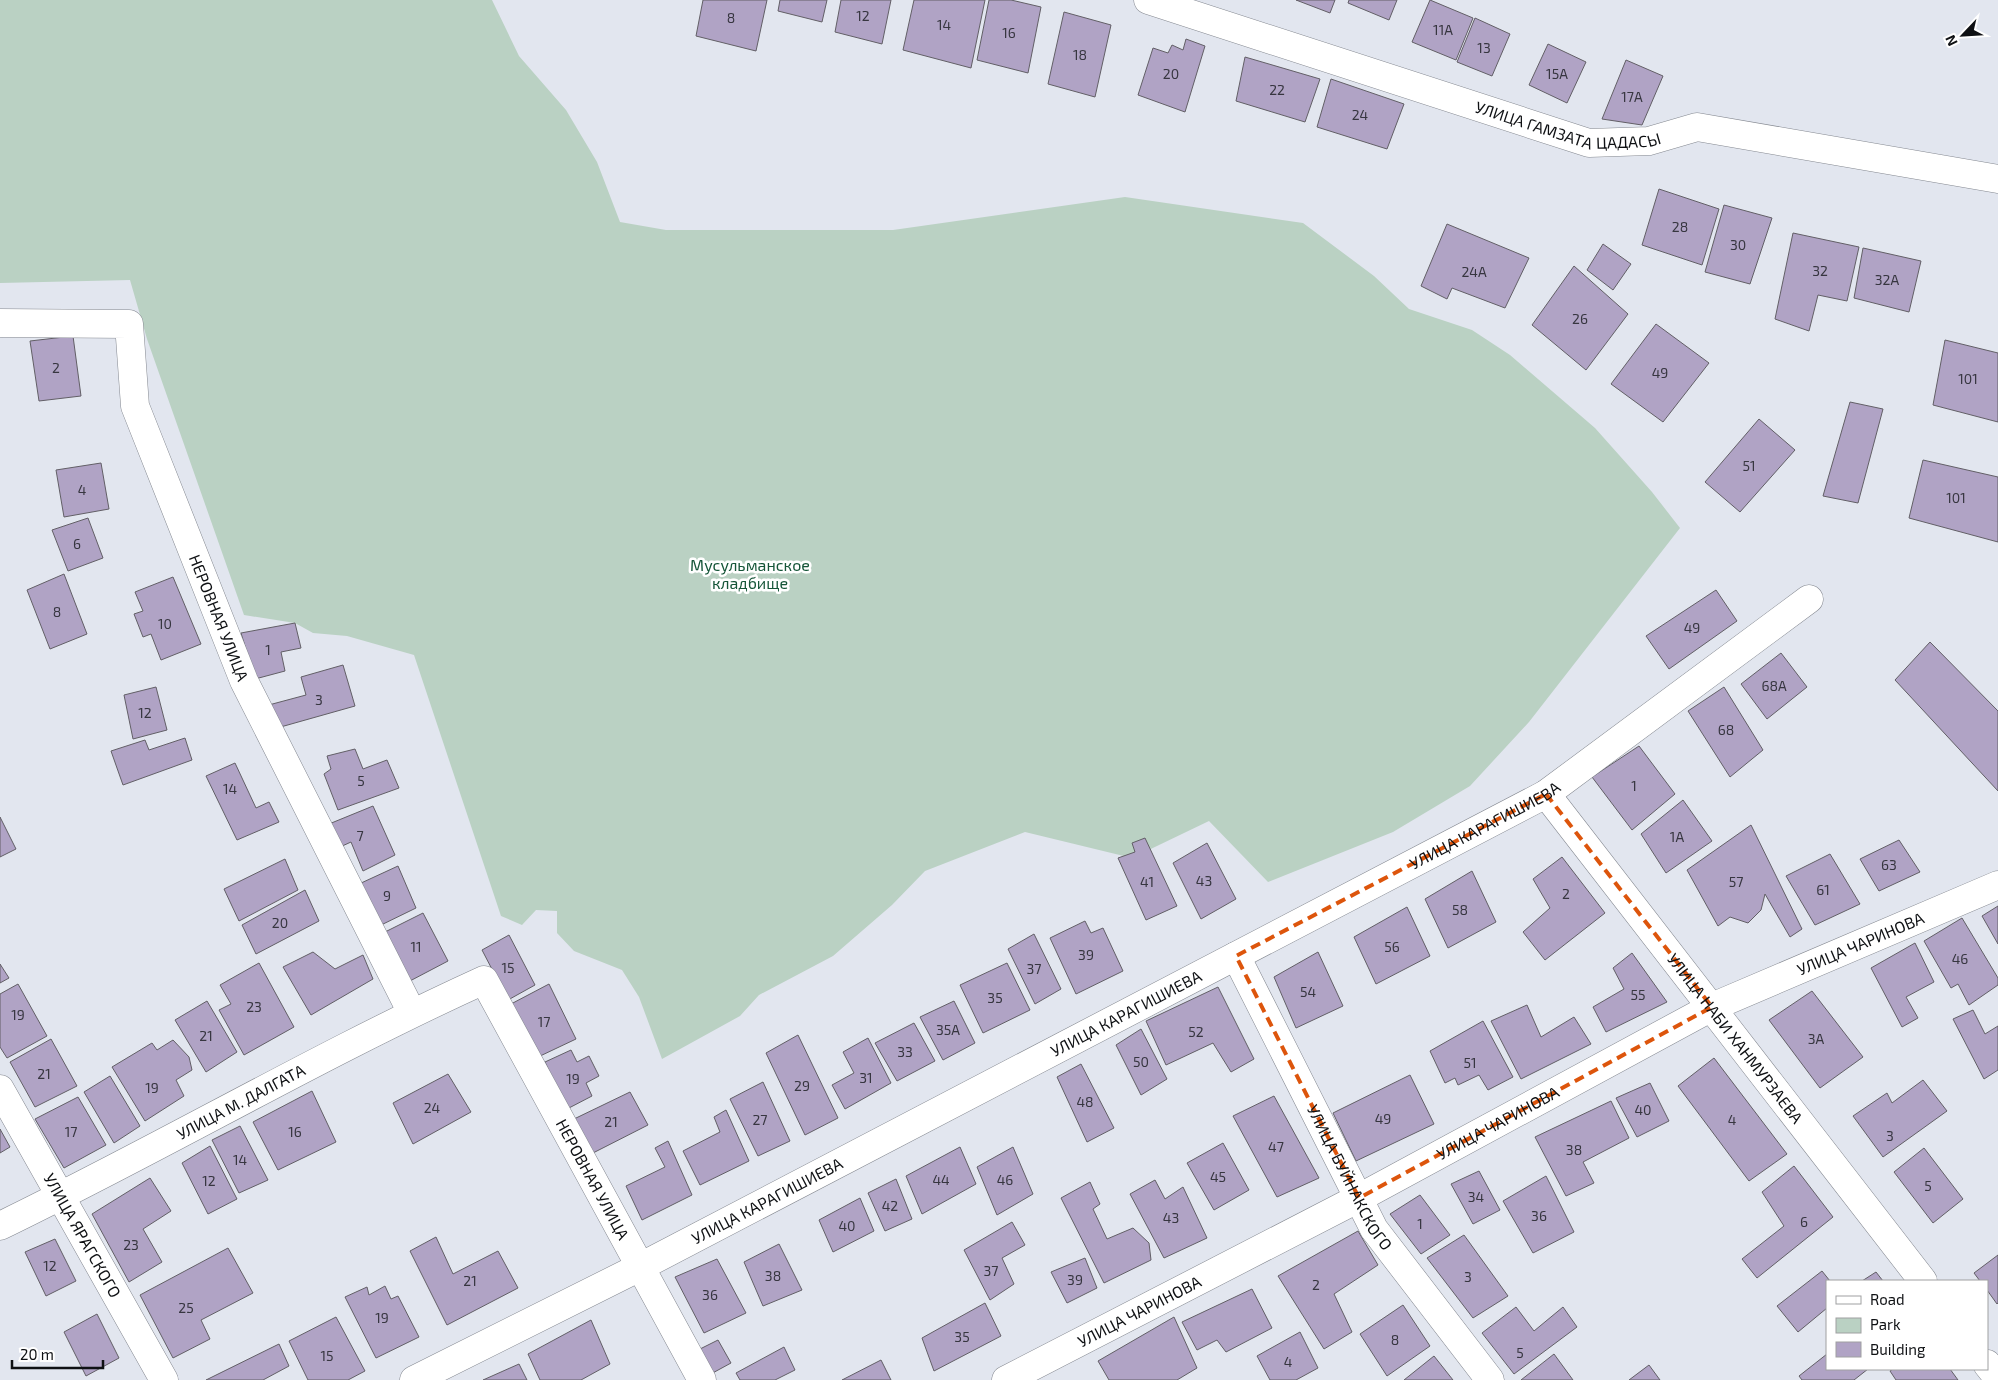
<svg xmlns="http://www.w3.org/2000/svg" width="1998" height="1380" font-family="'Exo 2',sans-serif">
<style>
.green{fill:#bad1c3}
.building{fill:#b0a3c5;stroke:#625f66}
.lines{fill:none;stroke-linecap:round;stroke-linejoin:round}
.minor-casing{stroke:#848890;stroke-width:29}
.minor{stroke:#fff;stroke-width:28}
.marked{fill:none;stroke:#dd550c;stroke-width:4;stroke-dasharray:10 6;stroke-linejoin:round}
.labels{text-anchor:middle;stroke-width:5;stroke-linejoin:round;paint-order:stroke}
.number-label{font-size:14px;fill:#373640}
.street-label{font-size:16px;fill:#0f1114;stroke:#fff}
.park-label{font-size:16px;fill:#155538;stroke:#fff}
</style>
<rect width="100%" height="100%" fill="#e2e6ef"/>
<!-- green -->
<path class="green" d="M 0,0 L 492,0 L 519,56 L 566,110 L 597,162 L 620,222 L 666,230 L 893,230 L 1125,197 L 1303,223 L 1374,276 L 1409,309 L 1472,330 L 1510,355 L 1595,428 L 1652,492 L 1680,528 L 1529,722 L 1470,786 L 1393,832 L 1268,882 L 1209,821 L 1132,858 L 1025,832 L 925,871 L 892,905 L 833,956 L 759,995 L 740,1016 L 662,1059 L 639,997 L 622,970 L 574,951 L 557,933 L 557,911 L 536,910 L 522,925 L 501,916 L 414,655 L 347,636 L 313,633 L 295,623 L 244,615 L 147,339 L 130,280 L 0,283 Z"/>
<!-- building -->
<path class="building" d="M 703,0 L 767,0 L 756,51 L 696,36 Z
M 780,0 L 827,0 L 822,22 L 778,11 Z
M 841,0 L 891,0 L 882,44 L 835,32 Z
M 914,0 L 985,0 L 971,68 L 903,50 Z
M 989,0 L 1011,0 L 1041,7 L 1028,73 L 977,60 Z
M 1296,0 L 1335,0 L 1330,13 Z
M 1349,0 L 1397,0 L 1389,20 L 1348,3 Z
M 1430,0 L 1473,18 L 1456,60 L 1412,42 Z
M 1064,12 L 1111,25 L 1095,97 L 1048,84 Z
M 1475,18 L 1510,34 L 1492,76 L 1457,62 Z
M 1186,39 L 1205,46 L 1185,112 L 1138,95 L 1153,48 L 1168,53 L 1172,45 L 1183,50 Z
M 1548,44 L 1586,62 L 1567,103 L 1529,85 Z
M 1245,57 L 1320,79 L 1305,122 L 1236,101 Z
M 1626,60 L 1663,76 L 1642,125 L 1602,119 Z
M 1331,79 L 1404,104 L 1387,149 L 1317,127 Z
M 1659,189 L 1719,209 L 1702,265 L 1642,245 Z
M 1724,205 L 1772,218 L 1750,284 L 1705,272 Z
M 1447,224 L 1529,258 L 1505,308 L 1452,288 L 1447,299 L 1421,286 Z
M 1793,233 L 1859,247 L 1847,301 L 1818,295 L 1809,331 L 1775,319 Z
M 1603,244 L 1631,264 L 1613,290 L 1587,270 Z
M 1863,248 L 1921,261 L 1909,312 L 1854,298 Z
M 1574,266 L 1628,314 L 1586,370 L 1532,325 Z
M 1656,324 L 1709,363 L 1663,422 L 1611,384 Z
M 73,336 L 81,396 L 39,401 L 30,341 Z
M 1945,340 L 1998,353 L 1998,422 L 1933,405 Z
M 1850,402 L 1883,409 L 1858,503 L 1823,496 Z
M 1759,419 L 1795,450 L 1740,512 L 1705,482 Z
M 1923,460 L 1998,477 L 1998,542 L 1909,518 Z
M 101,463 L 109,509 L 64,517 L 56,470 Z
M 88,518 L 103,558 L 68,571 L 52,530 Z
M 64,574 L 87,634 L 50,649 L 27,590 Z
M 173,577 L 201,644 L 161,660 L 151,634 L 143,637 L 134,614 L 143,611 L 135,592 Z
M 1716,590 L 1737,621 L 1669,669 L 1646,636 Z
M 295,623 L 301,648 L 281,652 L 285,671 L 255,679 L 241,633 Z
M 1930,642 L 1998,711 L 1998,791 L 1895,680 Z
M 1781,653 L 1807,687 L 1767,719 L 1741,684 Z
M 343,665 L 355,706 L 277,728 L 265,706 L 306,695 L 301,677 Z
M 156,687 L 167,730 L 133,739 L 124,695 Z
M 1724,687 L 1763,750 L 1730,777 L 1688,711 Z
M 185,738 L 192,760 L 123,785 L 111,751 L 145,740 L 149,750 Z
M 1639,746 L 1675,794 L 1632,830 L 1592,777 Z
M 355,749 L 363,769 L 387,760 L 399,788 L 338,810 L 324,774 L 331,769 L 327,756 Z
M 235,763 L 256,808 L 269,802 L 279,822 L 237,840 L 206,776 Z
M 1683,800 L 1712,841 L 1666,873 L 1641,834 Z
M 373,806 L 395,855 L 363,871 L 351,842 L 340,847 L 329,824 Z
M 0,817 L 16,849 L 0,857 Z
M 1751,825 L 1802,929 L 1790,937 L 1765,894 L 1761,910 L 1748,923 L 1730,917 L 1718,926 L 1687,870 Z
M 1145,838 L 1177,906 L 1146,920 L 1118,858 L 1135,852 L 1132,843 Z
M 1899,840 L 1920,872 L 1879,891 L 1860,859 Z
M 1207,843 L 1236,899 L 1201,919 L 1173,863 Z
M 1830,854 L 1860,904 L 1815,925 L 1786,876 Z
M 1562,857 L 1605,913 L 1545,960 L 1523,932 L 1550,908 L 1533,879 Z
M 285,859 L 298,890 L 239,921 L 224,889 Z
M 398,866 L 416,908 L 377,927 L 359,884 Z
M 1472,871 L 1496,922 L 1448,948 L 1425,899 Z
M 305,890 L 319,921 L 256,954 L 242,925 Z
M 1998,906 L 1998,944 L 1982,916 Z
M 1407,907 L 1430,956 L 1376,984 L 1354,937 Z
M 423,913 L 448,961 L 408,982 L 383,933 Z
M 1962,918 L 1998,978 L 1998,985 L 1969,1005 L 1958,984 L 1951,988 L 1924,941 Z
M 1085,921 L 1091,933 L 1103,928 L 1123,971 L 1076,994 L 1050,938 Z
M 1034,934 L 1061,989 L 1035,1004 L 1008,949 Z
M 509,935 L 535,985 L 508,1000 L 482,950 Z
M 1915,943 L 1934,982 L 1906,997 L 1918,1018 L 1902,1027 L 1871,968 Z
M 313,952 L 335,969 L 363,955 L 373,979 L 311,1015 L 283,967 Z
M 1318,952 L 1343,1006 L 1296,1028 L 1274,977 Z
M 1632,953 L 1667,1002 L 1606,1032 L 1593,1007 L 1624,989 L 1613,968 Z
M 259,963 L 294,1027 L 244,1055 L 219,1010 L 231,1004 L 220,985 Z
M 1007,963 L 1030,1010 L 983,1033 L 960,985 Z
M 0,964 L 9,978 L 0,983 Z
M 18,984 L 47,1036 L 7,1058 L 0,1047 L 0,994 Z
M 549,984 L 576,1039 L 538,1057 L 511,1004 Z
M 1218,987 L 1254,1059 L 1231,1072 L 1213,1043 L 1166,1065 L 1146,1021 Z
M 1812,991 L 1863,1057 L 1820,1088 L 1769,1020 Z
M 207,1001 L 237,1052 L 206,1072 L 175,1020 Z
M 954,1001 L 975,1043 L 943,1060 L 920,1017 Z
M 1527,1005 L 1541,1037 L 1574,1017 L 1591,1044 L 1521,1079 L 1491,1021 Z
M 1973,1010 L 1985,1034 L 1998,1026 L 1998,1070 L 1984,1079 L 1953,1019 Z
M 1483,1021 L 1513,1077 L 1488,1090 L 1479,1075 L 1458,1085 L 1455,1078 L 1445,1083 L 1430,1051 Z
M 914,1023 L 935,1061 L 897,1081 L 875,1043 Z
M 1141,1029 L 1167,1079 L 1141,1095 L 1116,1045 Z
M 798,1035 L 838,1118 L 805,1135 L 766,1053 Z
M 868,1038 L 891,1083 L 845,1109 L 832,1085 L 854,1073 L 843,1052 Z
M 51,1039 L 77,1086 L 35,1107 L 10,1062 Z
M 173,1040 L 189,1057 L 192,1070 L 176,1080 L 184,1096 L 145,1121 L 112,1067 L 152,1043 L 157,1050 Z
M 571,1050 L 577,1062 L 589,1056 L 599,1076 L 586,1083 L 592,1096 L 567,1109 L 545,1062 Z
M 1714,1058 L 1787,1154 L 1749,1181 L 1678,1086 Z
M 1081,1064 L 1114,1128 L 1087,1142 L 1057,1077 Z
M 448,1074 L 471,1112 L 413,1144 L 393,1103 Z
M 1410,1075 L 1434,1124 L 1356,1161 L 1333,1113 Z
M 110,1076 L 140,1126 L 114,1143 L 84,1092 Z
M 1923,1080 L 1947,1111 L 1883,1157 L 1853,1116 L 1887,1093 L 1892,1103 Z
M 763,1082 L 790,1141 L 758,1156 L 730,1099 Z
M 1650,1083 L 1669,1121 L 1637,1137 L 1616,1098 Z
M 312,1091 L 336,1142 L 278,1170 L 253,1122 Z
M 630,1092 L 648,1125 L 591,1154 L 574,1119 Z
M 1274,1096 L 1319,1178 L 1277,1197 L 1233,1116 Z
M 78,1097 L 106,1145 L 64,1168 L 35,1119 Z
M 1611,1101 L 1629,1138 L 1583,1162 L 1594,1183 L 1566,1196 L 1535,1137 Z
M 726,1110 L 749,1161 L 700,1185 L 683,1151 L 720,1132 L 714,1117 Z
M 240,1126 L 268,1180 L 239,1193 L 212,1140 Z
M 0,1129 L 10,1147 L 0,1153 Z
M 668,1141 L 692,1195 L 642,1220 L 626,1186 L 665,1167 L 655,1148 Z
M 1223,1143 L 1249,1190 L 1214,1210 L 1187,1163 Z
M 210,1146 L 237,1199 L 208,1214 L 182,1163 Z
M 960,1147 L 976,1184 L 922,1214 L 906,1176 Z
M 1013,1147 L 1033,1194 L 997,1215 L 977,1167 Z
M 1924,1148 L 1963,1199 L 1933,1223 L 1894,1172 Z
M 1794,1166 L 1833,1217 L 1757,1278 L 1742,1259 L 1784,1226 L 1762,1192 Z
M 1479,1171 L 1500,1210 L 1473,1224 L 1451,1184 Z
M 1546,1176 L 1574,1232 L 1533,1253 L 1503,1201 Z
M 150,1178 L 171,1211 L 143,1229 L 162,1262 L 129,1282 L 92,1214 Z
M 896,1179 L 912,1219 L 885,1231 L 868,1193 Z
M 1155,1180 L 1165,1199 L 1183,1187 L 1207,1238 L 1164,1258 L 1130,1194 Z
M 1090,1182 L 1100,1204 L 1093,1209 L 1107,1239 L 1133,1228 L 1149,1243 L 1151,1260 L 1104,1283 L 1061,1198 Z
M 1420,1195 L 1450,1235 L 1421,1254 L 1390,1214 Z
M 860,1198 L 874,1231 L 833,1252 L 819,1220 Z
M 1012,1222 L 1025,1245 L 1002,1258 L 1014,1284 L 990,1300 L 964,1250 Z
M 1358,1231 L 1378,1265 L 1334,1294 L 1352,1332 L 1324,1349 L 1278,1276 Z
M 1464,1235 L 1508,1296 L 1473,1318 L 1427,1258 Z
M 436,1237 L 453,1274 L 498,1251 L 518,1288 L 447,1325 L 410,1251 Z
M 55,1239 L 76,1281 L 46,1296 L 25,1252 Z
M 779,1244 L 802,1290 L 763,1306 L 744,1262 Z
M 228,1248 L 253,1293 L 201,1320 L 210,1339 L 173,1358 L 140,1295 Z
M 1998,1255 L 1998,1303 L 1997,1304 L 1987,1290 L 1987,1281 L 1980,1281 L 1974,1273 Z
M 1085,1258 L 1097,1288 L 1067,1303 L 1051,1272 Z
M 717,1259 L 746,1313 L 704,1333 L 675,1277 Z
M 1822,1271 L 1830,1281 L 1827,1281 L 1827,1308 L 1798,1332 L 1777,1306 Z
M 1876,1272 L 1883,1281 L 1862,1281 Z
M 385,1286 L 391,1299 L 398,1296 L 419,1337 L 376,1358 L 345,1297 L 367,1287 L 369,1295 Z
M 1252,1289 L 1272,1328 L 1226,1352 L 1217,1340 L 1197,1350 L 1182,1322 Z
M 985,1303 L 1001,1336 L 934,1371 L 922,1338 Z
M 1403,1305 L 1430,1346 L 1387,1376 L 1360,1334 Z
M 1516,1307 L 1534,1331 L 1563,1307 L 1577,1327 L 1514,1374 L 1482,1333 Z
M 97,1314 L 119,1358 L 86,1376 L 64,1332 Z
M 336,1317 L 365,1371 L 348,1380 L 308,1380 L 289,1341 Z
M 1174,1317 L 1197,1368 L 1177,1380 L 1109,1380 L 1098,1361 Z
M 591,1320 L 610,1364 L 581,1380 L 540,1380 L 528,1354 Z
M 1300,1332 L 1318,1368 L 1296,1380 L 1270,1380 L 1257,1356 Z
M 718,1340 L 731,1363 L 709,1375 L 696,1351 Z
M 279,1344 L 289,1366 L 263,1380 L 206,1380 Z
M 784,1347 L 795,1370 L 775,1380 L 740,1380 L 736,1373 Z
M 1554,1354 L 1573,1380 L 1521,1380 Z
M 1827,1354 L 1827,1369 L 1868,1369 L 1854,1380 L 1802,1380 L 1799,1376 Z
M 1434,1356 L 1453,1380 L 1404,1380 Z
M 881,1360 L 891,1380 L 842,1380 Z
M 519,1364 L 527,1380 L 483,1380 Z
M 1649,1365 L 1660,1380 L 1629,1380 Z
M 1893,1369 L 1950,1369 L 1958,1380 L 1896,1380 L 1890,1371 Z"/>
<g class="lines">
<!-- minor casing -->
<g class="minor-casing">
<g id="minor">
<path id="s1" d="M 1148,0 L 1589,143 L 1649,141 L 1697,127 L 1998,179"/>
<path id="s2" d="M 0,323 L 129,324 L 135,406 L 244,681 L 412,1013"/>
<path id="s3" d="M 1546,794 L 1923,1281"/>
<path id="s4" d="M 1236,956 L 1374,1229 L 1490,1380"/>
<path id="s5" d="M 0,1089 L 164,1380"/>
<path id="s6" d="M 0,1226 C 163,1147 319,1055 484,980 L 702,1380"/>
<path d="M 1987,1364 L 1998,1378"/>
<path id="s7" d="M 414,1380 L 640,1267 L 1546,794 L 1809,599"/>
<path id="s8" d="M 1006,1380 L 1359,1198 L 1712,1007 L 1998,885"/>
</g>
</g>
<!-- minor -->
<use href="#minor" class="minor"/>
</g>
<!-- marked area -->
<path class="marked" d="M 1546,794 L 1712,1007 L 1359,1198 L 1236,956 Z"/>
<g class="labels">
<!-- number labels -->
<g class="number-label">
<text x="863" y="21">12</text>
<text x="731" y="23">8</text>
<text x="944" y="30">14</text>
<text x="1443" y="35">11А</text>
<text x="1009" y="38">16</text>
<text x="1484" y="53">13</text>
<text x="1080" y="60">18</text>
<text x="1171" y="79">20</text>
<text x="1557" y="79">15А</text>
<text x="1277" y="95">22</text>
<text x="1632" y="102">17А</text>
<text x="1360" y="120">24</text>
<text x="1680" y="232">28</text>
<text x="1738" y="250">30</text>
<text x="1820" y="276">32</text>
<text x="1474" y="277">24А</text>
<text x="1887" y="285">32А</text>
<text x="1580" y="324">26</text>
<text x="56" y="373">2</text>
<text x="1660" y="378">49</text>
<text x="1968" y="384">101</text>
<text x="1749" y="471">51</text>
<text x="82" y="495">4</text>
<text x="1956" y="503">101</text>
<text x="77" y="549">6</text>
<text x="57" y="617">8</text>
<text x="165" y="629">10</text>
<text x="1692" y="633">49</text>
<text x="268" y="655">1</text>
<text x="1774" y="691">68А</text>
<text x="319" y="705">3</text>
<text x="145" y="718">12</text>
<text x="1726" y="735">68</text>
<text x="361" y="786">5</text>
<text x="1634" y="791">1</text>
<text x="230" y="794">14</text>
<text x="360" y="841">7</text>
<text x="1677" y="842">1А</text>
<text x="1889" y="870">63</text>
<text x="1204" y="886">43</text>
<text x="1147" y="887">41</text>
<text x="1736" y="887">57</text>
<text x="1823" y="895">61</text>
<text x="1566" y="899">2</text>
<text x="387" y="901">9</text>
<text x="1460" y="915">58</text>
<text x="280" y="928">20</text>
<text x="416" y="952">11</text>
<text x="1392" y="952">56</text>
<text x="1086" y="960">39</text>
<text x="1960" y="964">46</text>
<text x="508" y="973">15</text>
<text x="1034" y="974">37</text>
<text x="1308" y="997">54</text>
<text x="1638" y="1000">55</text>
<text x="995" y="1003">35</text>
<text x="254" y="1012">23</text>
<text x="18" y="1020">19</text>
<text x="544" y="1027">17</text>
<text x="948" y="1035">35А</text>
<text x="1196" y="1037">52</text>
<text x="206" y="1041">21</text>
<text x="1816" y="1044">3А</text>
<text x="905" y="1057">33</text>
<text x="1141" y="1067">50</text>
<text x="1470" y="1068">51</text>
<text x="44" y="1079">21</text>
<text x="866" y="1083">31</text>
<text x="573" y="1084">19</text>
<text x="802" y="1091">29</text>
<text x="152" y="1093">19</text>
<text x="1085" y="1107">48</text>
<text x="432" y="1113">24</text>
<text x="1643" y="1115">40</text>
<text x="1383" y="1124">49</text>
<text x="760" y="1125">27</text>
<text x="1732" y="1125">4</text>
<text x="611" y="1127">21</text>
<text x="71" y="1137">17</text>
<text x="295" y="1137">16</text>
<text x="1890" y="1141">3</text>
<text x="1276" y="1152">47</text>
<text x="1574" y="1155">38</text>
<text x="240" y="1165">14</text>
<text x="1218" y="1182">45</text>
<text x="941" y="1185">44</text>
<text x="1005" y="1185">46</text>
<text x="209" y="1186">12</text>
<text x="1928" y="1191">5</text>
<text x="1476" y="1202">34</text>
<text x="890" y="1211">42</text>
<text x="1539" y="1221">36</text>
<text x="1171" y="1223">43</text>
<text x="1804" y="1227">6</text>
<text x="1420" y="1229">1</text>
<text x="847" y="1231">40</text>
<text x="131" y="1250">23</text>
<text x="50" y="1271">12</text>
<text x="991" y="1276">37</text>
<text x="773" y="1281">38</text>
<text x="1468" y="1282">3</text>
<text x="1075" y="1285">39</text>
<text x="470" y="1286">21</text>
<text x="1316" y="1290">2</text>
<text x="710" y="1300">36</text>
<text x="186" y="1313">25</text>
<text x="382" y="1323">19</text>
<text x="962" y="1342">35</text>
<text x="1395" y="1345">8</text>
<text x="1520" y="1358">5</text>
<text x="327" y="1361">15</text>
<text x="1288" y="1367">4</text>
</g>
<!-- street labels -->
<g class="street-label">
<text dy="6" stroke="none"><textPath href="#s1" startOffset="440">УЛИЦА ГАМЗАТА ЦАДАСЫ</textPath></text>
<text dy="6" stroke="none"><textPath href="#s2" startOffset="439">НЕРОВНАЯ УЛИЦА</textPath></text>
<text dy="6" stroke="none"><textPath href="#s7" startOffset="1206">УЛИЦА КАРАГИШИЕВА</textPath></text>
<text dy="6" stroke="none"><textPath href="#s8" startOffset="960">УЛИЦА ЧАРИНОВА</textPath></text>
<text dy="6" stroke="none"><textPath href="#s7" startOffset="801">УЛИЦА КАРАГИШИЕВА</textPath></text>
<text dy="6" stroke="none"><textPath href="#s3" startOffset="309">УЛИЦА НАБИ ХАНМУРЗАЕВА</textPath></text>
<text dy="6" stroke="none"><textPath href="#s6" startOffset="271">УЛИЦА М. ДАЛГАТА</textPath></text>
<text dy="6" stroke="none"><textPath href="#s8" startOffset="555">УЛИЦА ЧАРИНОВА</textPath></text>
<text dy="6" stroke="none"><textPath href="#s4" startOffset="249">УЛИЦА БУЙНАКСКОГО</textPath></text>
<text dy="6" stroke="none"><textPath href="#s6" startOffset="770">НЕРОВНАЯ УЛИЦА</textPath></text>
<text dy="6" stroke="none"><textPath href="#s7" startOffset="396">УЛИЦА КАРАГИШИЕВА</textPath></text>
<text dy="6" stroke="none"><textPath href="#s5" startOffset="168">УЛИЦА ЯРАГСКОГО</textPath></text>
<text dy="6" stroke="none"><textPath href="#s8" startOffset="150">УЛИЦА ЧАРИНОВА</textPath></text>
</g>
<!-- park labels -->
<g class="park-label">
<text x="750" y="571">Мусульманское<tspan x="750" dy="18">кладбище</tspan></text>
</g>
</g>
<!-- legend -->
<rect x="1826" y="1280" width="162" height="90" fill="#ffffff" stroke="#9fa0a1"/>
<rect x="1836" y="1296" width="25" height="8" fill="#ffffff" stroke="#9fa0a1"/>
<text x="1870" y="1305" font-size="15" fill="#0f1114">Road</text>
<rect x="1836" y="1318" width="25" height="15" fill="#bad1c3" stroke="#9fa0a1"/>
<text x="1870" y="1330" font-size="15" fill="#0f1114">Park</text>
<rect x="1836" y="1342" width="25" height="15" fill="#b0a3c5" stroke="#9fa0a1"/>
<text x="1870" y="1355" font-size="15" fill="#0f1114">Building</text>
<!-- north arrow -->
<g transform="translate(1963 35) rotate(245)" stroke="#ffffff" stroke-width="4" paint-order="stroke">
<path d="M0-4L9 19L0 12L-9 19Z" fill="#0f1114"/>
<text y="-8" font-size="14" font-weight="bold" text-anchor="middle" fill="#0f1114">N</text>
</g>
<!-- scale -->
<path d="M12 1360v8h91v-8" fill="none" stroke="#0f1114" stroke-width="2.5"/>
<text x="20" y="1360" font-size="15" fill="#0f1114" stroke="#ffffff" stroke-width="4" paint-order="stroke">20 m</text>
</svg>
